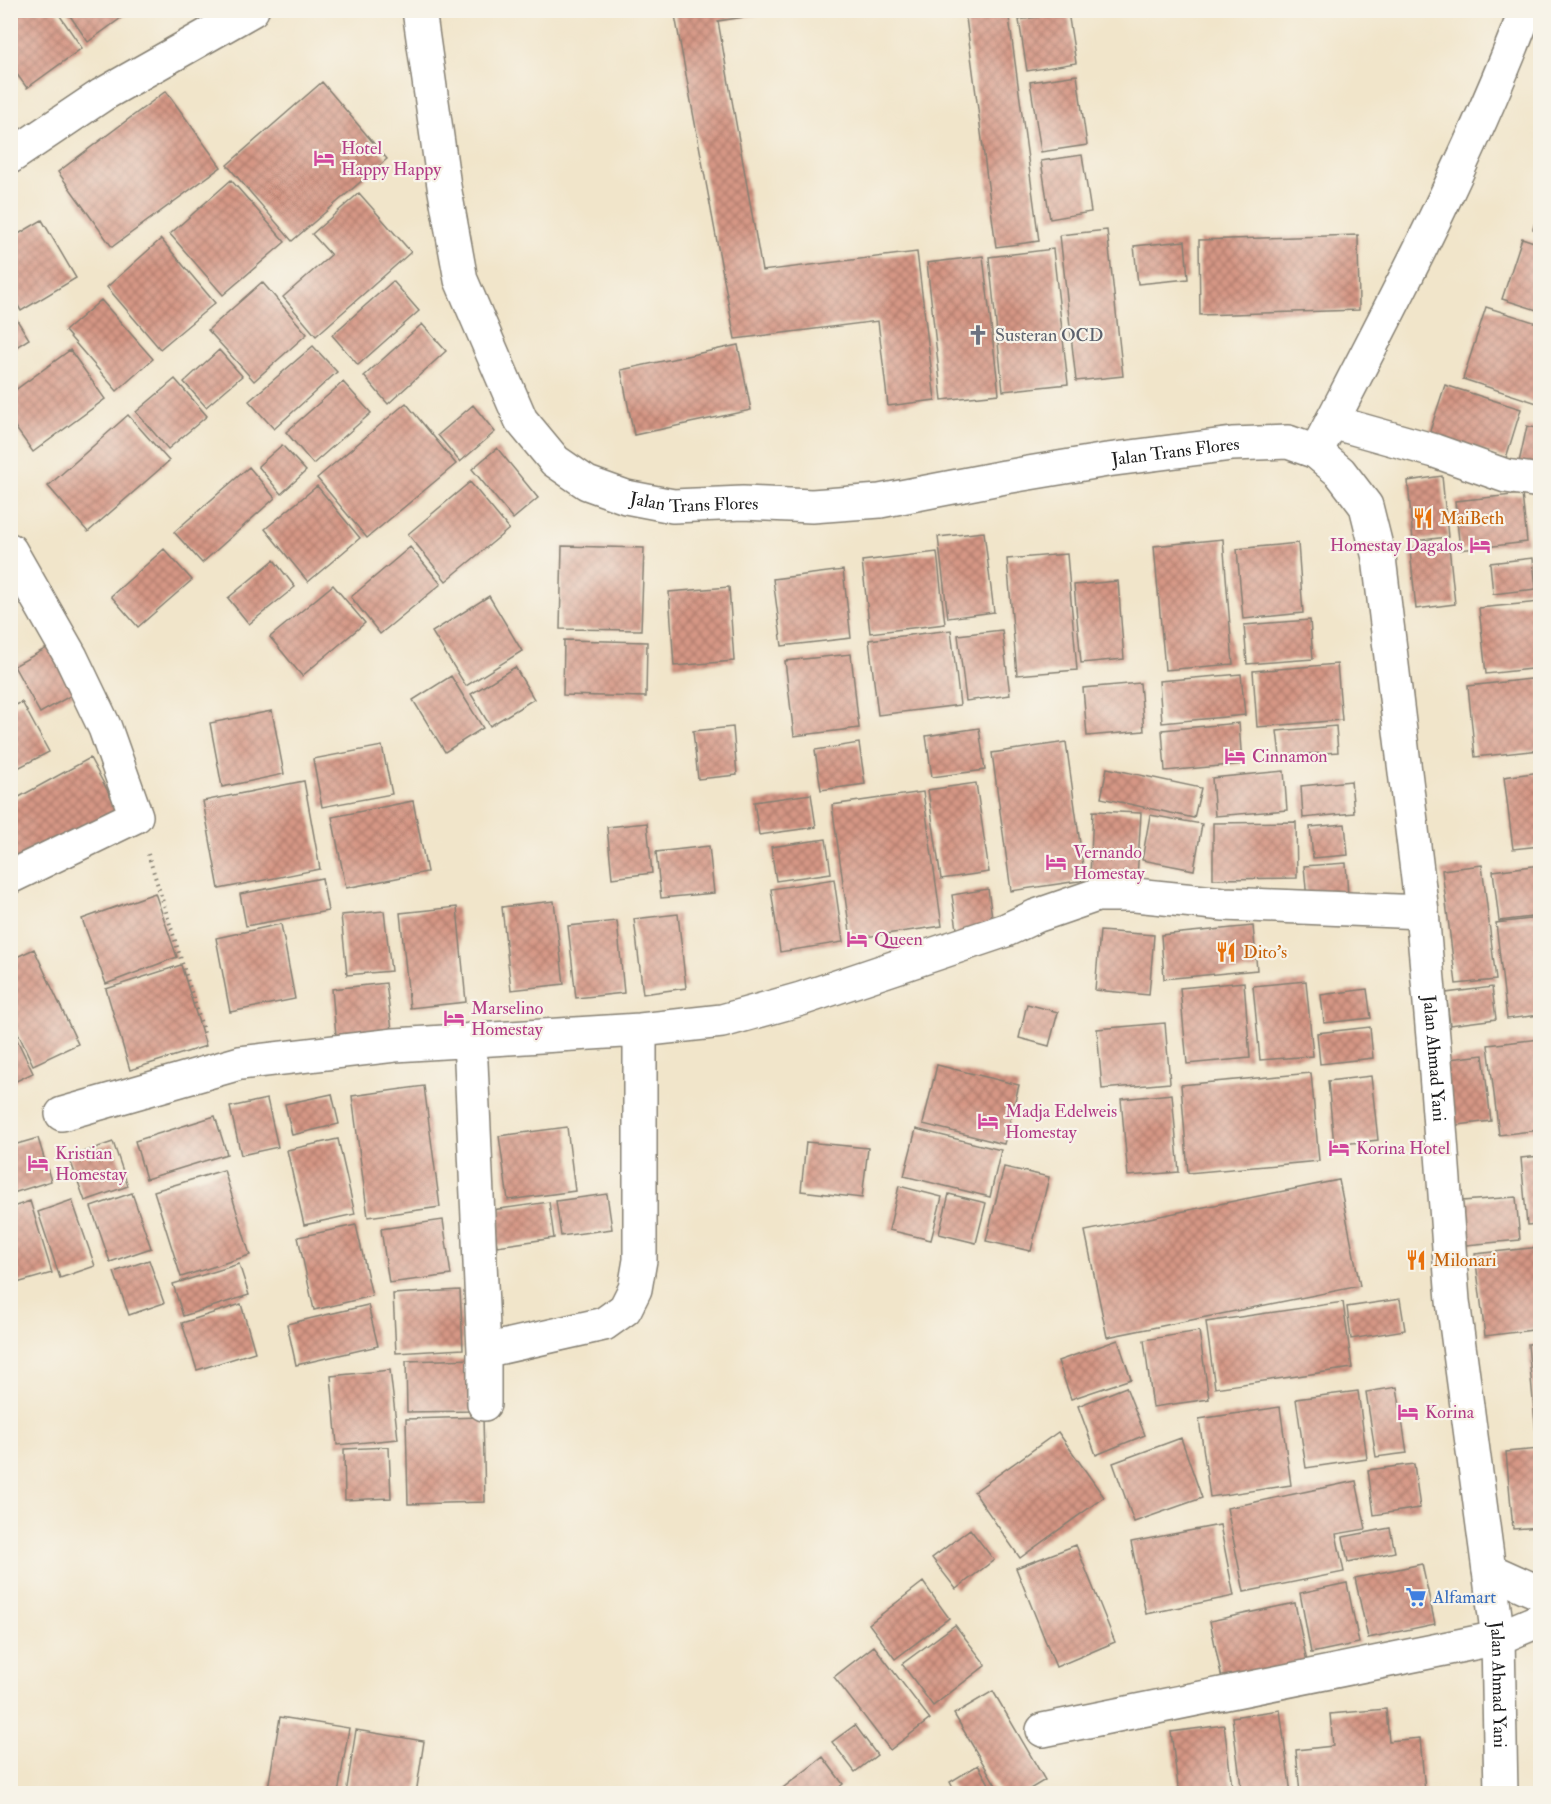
<svg xmlns="http://www.w3.org/2000/svg" width="1551" height="1804" font-family="'IM FELL Double Pica',serif">
<style>
.building{fill:url(#building-cross-hatch)}
.lines{fill:none;stroke-linecap:round;stroke-linejoin:round}
.minor-casing{stroke:#868073;stroke-width:36}
.tertiary-casing{stroke:#868073;stroke-width:36}
.trunk-casing{stroke:#868073;stroke-width:36}
.path{stroke:#868073;stroke-width:4;stroke-dasharray:1.5 4.5;stroke-linecap:butt}
.minor{stroke:#fff;stroke-width:33}
.tertiary{stroke:#fff;stroke-width:33}
.trunk{stroke:#fff;stroke-width:33}
.labels{text-anchor:middle;stroke-width:4.5;stroke-linejoin:round;paint-order:stroke}
.hotel-label{font-size:18px;fill:#b23c85;stroke:#f7f3e8;text-anchor:start}
.worship-label{font-size:18px;fill:#5b616d;stroke:#f7f3e8;text-anchor:start}
.street-label{font-size:18px;fill:#1c1c1c;stroke:#f7f3e8}
.food-label{font-size:18px;fill:#c56008;stroke:#f7f3e8;text-anchor:start}
.shop-label{font-size:18px;fill:#366cbe;stroke:#f7f3e8;text-anchor:start}
</style>
<defs>
<pattern id="building-cross-hatch" width="8" height="8" patternUnits="userSpaceOnUse" patternTransform="scale(1.5)"><rect width="8" height="8" fill="#d69785"/><path d="M0 0l8 8M0 8l8-8" fill="none" stroke="#ad7a6c"/></pattern>
</defs>
<rect width="100%" height="100%" fill="#f7f3e8"/>
<filter id="ink" filterUnits="userSpaceOnUse"><feTurbulence type="fractalNoise" baseFrequency=".0167" numOctaves="2"/><feDisplacementMap in="SourceGraphic" scale="12" xChannelSelector="R" yChannelSelector="G"/><feConvolveMatrix kernelMatrix="1 2 1 2 8 2 1 2 1" color-interpolation-filters="sRGB"/></filter>
<filter id="wash" filterUnits="userSpaceOnUse"><feTurbulence type="fractalNoise" baseFrequency=".008" numOctaves="4" result="noise"/><feDisplacementMap in="SourceGraphic" scale="24" xChannelSelector="R" yChannelSelector="G"/><feGaussianBlur stdDeviation="1.35" result="paint"/><feColorMatrix in="noise" values="0 0 0 0 0 0 0 0 0 0 0 0 0 0 0 0 0 1.4 0 .05"/><feComposite in="paint" operator="in"/></filter>
<g filter="url(#wash)">
<rect width="100%" height="100%" fill="#f1e5ca"/>
<g id="blocks">
<!-- building -->
<path class="building" d="M 10,10 L 56,10 L 82,48 L 27,88 L 10,65 Z
M 66,10 L 132,10 L 88,42 Z
M 674,10 L 790,10 L 718,21 L 762,271 L 917,252 L 935,400 L 888,406 L 878,321 L 735,339 Z
M 965,10 L 1008,10 L 1039,241 L 996,247 Z
M 1068,12 L 1076,63 L 1027,71 L 1019,20 Z
M 1077,75 L 1087,145 L 1041,152 L 1030,82 Z
M 322,82 L 387,159 L 292,241 L 227,165 Z
M 166,91 L 221,167 L 112,247 L 58,172 Z
M 1082,155 L 1091,212 L 1050,219 L 1041,161 Z
M 231,180 L 285,242 L 223,295 L 170,234 Z
M 359,193 L 411,252 L 316,336 L 283,297 L 331,255 L 312,234 Z
M 1540,206 L 1540,232 L 1533,229 Z
M 42,220 L 76,278 L 21,311 L 10,292 L 10,239 Z
M 1107,230 L 1123,376 L 1076,381 L 1060,235 Z
M 1358,235 L 1359,310 L 1200,315 L 1199,240 Z
M 1522,238 L 1540,244 L 1540,311 L 1502,299 Z
M 161,239 L 215,303 L 160,349 L 107,287 Z
M 1185,241 L 1188,279 L 1138,284 L 1134,246 Z
M 1053,249 L 1068,384 L 1003,391 L 989,257 Z
M 983,256 L 999,394 L 942,400 L 927,263 Z
M 393,281 L 419,311 L 358,365 L 332,335 Z
M 262,282 L 307,334 L 254,381 L 208,330 Z
M 101,300 L 153,359 L 117,391 L 65,331 Z
M 1486,307 L 1540,324 L 1540,404 L 1463,379 Z
M 10,309 L 29,339 L 10,351 Z
M 422,324 L 446,351 L 388,404 L 364,376 Z
M 738,345 L 751,410 L 634,435 L 621,370 Z
M 313,346 L 337,372 L 274,429 L 249,401 Z
M 70,350 L 105,399 L 33,452 L 10,420 L 10,394 Z
M 219,350 L 242,376 L 206,407 L 184,382 Z
M 175,379 L 207,416 L 168,449 L 136,412 Z
M 343,382 L 371,413 L 313,464 L 286,432 Z
M 1445,385 L 1521,409 L 1506,458 L 1429,434 Z
M 406,403 L 456,464 L 367,538 L 317,478 Z
M 473,405 L 495,432 L 460,462 L 438,435 Z
M 128,415 L 169,461 L 88,532 L 48,486 Z
M 1527,426 L 1540,429 L 1540,472 L 1518,467 Z
M 282,445 L 306,471 L 281,494 L 258,466 Z
M 497,448 L 538,498 L 513,519 L 472,469 Z
M 249,467 L 275,498 L 202,563 L 174,532 Z
M 1442,476 L 1448,537 L 1413,541 L 1408,481 Z
M 470,482 L 509,529 L 446,581 L 408,534 Z
M 317,486 L 360,538 L 308,582 L 265,529 Z
M 1522,494 L 1527,542 L 1460,550 L 1455,501 Z
M 984,532 L 994,612 L 948,618 L 938,537 Z
M 1223,539 L 1233,664 L 1165,670 L 1154,546 Z
M 1298,543 L 1303,613 L 1243,619 L 1237,549 Z
M 562,546 L 644,548 L 641,630 L 560,629 Z
M 1449,546 L 1455,604 L 1416,609 L 1410,550 Z
M 410,547 L 441,584 L 380,634 L 351,597 Z
M 164,549 L 192,580 L 138,627 L 111,596 Z
M 937,552 L 945,624 L 870,633 L 862,561 Z
M 1067,554 L 1077,670 L 1017,675 L 1007,559 Z
M 1533,558 L 1536,589 L 1493,594 L 1490,563 Z
M 274,560 L 295,587 L 249,624 L 228,598 Z
M 843,570 L 851,638 L 782,646 L 773,579 Z
M 1118,581 L 1124,659 L 1081,663 L 1074,585 Z
M 333,585 L 365,623 L 302,676 L 270,637 Z
M 729,587 L 734,661 L 674,666 L 669,592 Z
M 489,596 L 522,651 L 466,686 L 432,632 Z
M 1540,602 L 1540,668 L 1486,674 L 1479,608 Z
M 1310,620 L 1313,659 L 1247,664 L 1244,625 Z
M 951,630 L 960,705 L 878,715 L 869,640 Z
M 1002,630 L 1010,695 L 966,701 L 958,635 Z
M 564,640 L 647,642 L 646,697 L 563,695 Z
M 54,644 L 79,691 L 40,713 L 14,666 Z
M 851,654 L 859,728 L 794,736 L 785,661 Z
M 1337,664 L 1342,720 L 1257,727 L 1253,671 Z
M 515,667 L 534,699 L 490,726 L 471,694 Z
M 1241,674 L 1245,715 L 1162,723 L 1159,681 Z
M 451,676 L 483,728 L 445,752 L 413,700 Z
M 1540,678 L 1540,750 L 1475,757 L 1468,686 Z
M 1140,683 L 1144,731 L 1087,736 L 1083,688 Z
M 22,702 L 49,752 L 10,772 L 10,708 Z
M 272,711 L 284,774 L 222,787 L 210,723 Z
M 1239,723 L 1242,764 L 1165,771 L 1162,730 Z
M 1336,726 L 1338,752 L 1280,756 L 1277,731 Z
M 733,727 L 737,775 L 698,779 L 693,731 Z
M 979,728 L 985,770 L 932,777 L 926,736 Z
M 1066,742 L 1085,880 L 1011,891 L 992,753 Z
M 859,743 L 865,784 L 821,790 L 815,750 Z
M 382,746 L 392,794 L 322,807 L 313,759 Z
M 90,758 L 118,810 L 10,869 L 10,802 Z
M 1107,768 L 1201,788 L 1194,818 L 1101,798 Z
M 1284,771 L 1287,810 L 1215,816 L 1212,778 Z
M 1540,772 L 1540,846 L 1513,849 L 1504,777 Z
M 304,781 L 320,869 L 219,889 L 203,801 Z
M 1351,781 L 1354,813 L 1303,818 L 1301,786 Z
M 976,783 L 989,872 L 941,879 L 928,790 Z
M 923,792 L 942,926 L 851,939 L 832,805 Z
M 811,794 L 816,827 L 759,835 L 754,802 Z
M 413,801 L 427,872 L 346,888 L 332,817 Z
M 1093,811 L 1141,813 L 1137,879 L 1090,876 Z
M 1150,815 L 1202,824 L 1194,870 L 1142,860 Z
M 1296,822 L 1297,878 L 1213,879 L 1213,823 Z
M 647,823 L 652,873 L 612,878 L 607,827 Z
M 1345,824 L 1348,855 L 1313,858 L 1310,827 Z
M 826,839 L 831,873 L 776,881 L 771,847 Z
M 709,846 L 714,893 L 661,898 L 656,852 Z
M 1346,863 L 1348,897 L 1307,900 L 1304,866 Z
M 1482,865 L 1496,980 L 1456,984 L 1442,870 Z
M 1540,865 L 1540,916 L 1499,921 L 1493,871 Z
M 322,878 L 328,911 L 246,926 L 240,894 Z
M 834,879 L 843,942 L 780,952 L 771,889 Z
M 988,889 L 994,931 L 958,936 L 952,895 Z
M 155,893 L 177,957 L 106,984 L 82,919 Z
M 554,901 L 564,984 L 511,990 L 502,907 Z
M 457,907 L 466,1002 L 410,1008 L 400,913 Z
M 384,911 L 391,971 L 347,975 L 341,915 Z
M 678,914 L 686,988 L 643,994 L 634,919 Z
M 1540,918 L 1540,1015 L 1507,1019 L 1496,923 Z
M 617,921 L 624,993 L 576,998 L 568,926 Z
M 281,924 L 295,999 L 230,1012 L 216,938 Z
M 1253,926 L 1257,970 L 1164,979 L 1161,935 Z
M 1100,931 L 1154,935 L 1149,995 L 1095,990 Z
M 34,949 L 78,1044 L 33,1065 L 10,1016 L 10,960 Z
M 181,965 L 206,1046 L 130,1070 L 106,989 Z
M 1306,981 L 1313,1056 L 1260,1060 L 1253,986 Z
M 1244,982 L 1250,1058 L 1187,1064 L 1180,988 Z
M 386,983 L 392,1030 L 336,1036 L 332,989 Z
M 1492,987 L 1496,1019 L 1450,1025 L 1446,993 Z
M 1367,989 L 1371,1018 L 1324,1023 L 1321,995 Z
M 1027,1004 L 1058,1012 L 1049,1046 L 1019,1038 Z
M 1165,1023 L 1170,1083 L 1102,1089 L 1097,1029 Z
M 10,1025 L 33,1073 L 10,1084 Z
M 1370,1027 L 1373,1058 L 1320,1064 L 1317,1033 Z
M 1540,1039 L 1540,1130 L 1499,1135 L 1488,1045 Z
M 1483,1055 L 1491,1121 L 1449,1126 L 1441,1060 Z
M 937,1065 L 1019,1085 L 1004,1144 L 923,1124 Z
M 1311,1073 L 1319,1161 L 1188,1173 L 1181,1085 Z
M 1371,1076 L 1378,1140 L 1334,1145 L 1328,1081 Z
M 424,1086 L 440,1207 L 368,1217 L 352,1096 Z
M 332,1094 L 339,1124 L 292,1135 L 285,1104 Z
M 1172,1094 L 1179,1172 L 1128,1176 L 1121,1099 Z
M 267,1099 L 278,1147 L 241,1155 L 230,1107 Z
M 215,1116 L 227,1154 L 146,1179 L 135,1141 Z
M 567,1127 L 575,1191 L 508,1200 L 499,1136 Z
M 916,1129 L 1001,1150 L 990,1197 L 904,1176 Z
M 38,1138 L 51,1181 L 10,1194 L 10,1146 Z
M 338,1139 L 355,1214 L 304,1225 L 287,1150 Z
M 113,1142 L 128,1186 L 85,1201 L 69,1157 Z
M 806,1142 L 868,1148 L 862,1198 L 801,1191 Z
M 1540,1156 L 1540,1224 L 1527,1225 L 1521,1158 Z
M 1004,1167 L 1049,1177 L 1031,1251 L 986,1241 Z
M 224,1170 L 250,1255 L 181,1277 L 154,1191 Z
M 1339,1180 L 1360,1286 L 1107,1337 L 1085,1231 Z
M 899,1186 L 942,1197 L 931,1240 L 889,1230 Z
M 132,1193 L 151,1248 L 110,1262 L 91,1207 Z
M 607,1194 L 612,1229 L 561,1236 L 556,1201 Z
M 949,1194 L 986,1203 L 976,1243 L 939,1234 Z
M 1516,1197 L 1520,1240 L 1466,1245 L 1462,1201 Z
M 72,1200 L 95,1266 L 60,1278 L 38,1212 Z
M 30,1201 L 52,1273 L 10,1285 L 10,1208 Z
M 549,1202 L 554,1238 L 497,1246 L 492,1210 Z
M 443,1220 L 451,1275 L 389,1283 L 381,1229 Z
M 356,1225 L 372,1296 L 314,1310 L 298,1237 Z
M 1540,1247 L 1540,1329 L 1485,1336 L 1475,1254 Z
M 149,1260 L 164,1303 L 129,1315 L 114,1272 Z
M 239,1264 L 249,1295 L 183,1316 L 173,1284 Z
M 460,1290 L 463,1349 L 396,1353 L 393,1294 Z
M 1400,1299 L 1405,1330 L 1351,1339 L 1347,1307 Z
M 1343,1302 L 1352,1368 L 1215,1388 L 1206,1322 Z
M 241,1304 L 255,1352 L 197,1370 L 182,1323 Z
M 368,1305 L 378,1346 L 296,1365 L 287,1324 Z
M 1199,1331 L 1209,1399 L 1153,1407 L 1144,1340 Z
M 1118,1340 L 1131,1379 L 1071,1399 L 1058,1361 Z
M 1540,1343 L 1540,1434 L 1536,1434 L 1528,1344 Z
M 475,1359 L 477,1411 L 407,1412 L 406,1361 Z
M 390,1370 L 398,1439 L 337,1445 L 331,1376 Z
M 1126,1387 L 1145,1435 L 1096,1455 L 1078,1406 Z
M 1397,1387 L 1407,1453 L 1376,1457 L 1366,1392 Z
M 1358,1391 L 1367,1459 L 1306,1468 L 1296,1399 Z
M 1280,1407 L 1291,1485 L 1210,1497 L 1199,1419 Z
M 483,1417 L 485,1502 L 408,1504 L 406,1419 Z
M 1058,1432 L 1104,1497 L 1020,1558 L 974,1492 Z
M 1181,1438 L 1202,1498 L 1134,1522 L 1113,1463 Z
M 389,1447 L 391,1498 L 345,1500 L 344,1449 Z
M 1540,1449 L 1540,1527 L 1513,1529 L 1506,1452 Z
M 1414,1464 L 1420,1508 L 1374,1515 L 1368,1470 Z
M 1356,1481 L 1366,1529 L 1336,1534 L 1344,1572 L 1244,1592 L 1227,1508 Z
M 1220,1525 L 1234,1596 L 1146,1614 L 1131,1542 Z
M 1390,1528 L 1395,1552 L 1348,1562 L 1343,1537 Z
M 970,1529 L 994,1560 L 956,1589 L 932,1558 Z
M 1076,1545 L 1115,1642 L 1056,1667 L 1016,1568 Z
M 1422,1564 L 1435,1624 L 1368,1638 L 1355,1578 Z
M 923,1582 L 949,1618 L 895,1659 L 869,1624 Z
M 1347,1583 L 1359,1643 L 1311,1653 L 1300,1593 Z
M 1295,1603 L 1308,1667 L 1223,1684 L 1210,1621 Z
M 955,1625 L 986,1665 L 933,1706 L 902,1664 Z
M 874,1646 L 930,1719 L 890,1750 L 834,1677 Z
M 993,1691 L 1045,1780 L 1022,1794 L 1001,1794 L 954,1714 Z
M 1386,1709 L 1389,1741 L 1420,1738 L 1425,1791 L 1400,1794 L 1300,1794 L 1296,1750 L 1333,1746 L 1330,1714 Z
M 1280,1710 L 1291,1794 L 1242,1794 L 1232,1717 Z
M 280,1717 L 349,1728 L 338,1794 L 267,1794 Z
M 855,1725 L 877,1755 L 855,1772 L 832,1742 Z
M 1224,1725 L 1233,1794 L 1179,1794 L 1171,1732 Z
M 356,1730 L 424,1741 L 416,1794 L 346,1794 Z
M 823,1757 L 843,1784 L 831,1794 L 775,1794 Z
M 978,1765 L 995,1794 L 956,1794 L 950,1782 Z"/>
</g>
</g>
<g filter="url(#ink)">
<use href="#blocks" fill-opacity="0" stroke="#868073" stroke-width="1.5"/>
<g class="lines">
<!-- minor casing -->
<g class="minor-casing">
<path id="minor" d="M 10,157 L 102,95 L 252,10
M 1332,422 L 1435,451 L 1506,476 L 1540,481
M 10,550 L 71,657 L 105,728 L 136,816 L 10,877
M 470,1040 L 484,1351 L 484,1404
M 62,1114 L 240,1063 L 395,1045 L 640,1030 L 722,1021 L 801,999 L 1006,930 L 1036,916 L 1097,895 L 1135,895 L 1224,904 L 1422,912
M 484,1351 L 604,1324 L 625,1309 L 635,1289 L 640,1260 L 640,1030
M 1043,1730 L 1498,1638"/>
</g>
<!-- tertiary casing -->
<g class="tertiary-casing">
<path id="tertiary" d="M 1316,452 C 1391,307 1468,163 1526,10
M 1489,1570 L 1540,1593
M 1498,1638 L 1540,1620"/>
</g>
<!-- trunk casing -->
<g class="trunk-casing">
<g id="trunk">
<path id="s1" d="M 419,10 L 444,186 L 461,280 L 521,420 L 555,461 L 587,483 L 626,497 L 673,506 L 743,503 L 812,506 L 880,501 L 1005,477 L 1107,460 L 1232,444 L 1288,442 L 1316,452 L 1340,472 L 1366,506 L 1379,558 L 1422,912 L 1435,1060 L 1453,1301 L 1498,1638 L 1501,1794"/>
</g>
</g>
<!-- path -->
<path class="path" d="M 148,854 L 204,1033"/>
<!-- minor -->
<use href="#minor" class="minor"/>
<!-- tertiary -->
<use href="#tertiary" class="tertiary"/>
<!-- trunk -->
<use href="#trunk" class="trunk"/>
</g>
</g>
<!-- icons -->
<defs>
<g id="hotel-bare" transform="scale(1.62)"><path d="M-6-4.5h1.5V1H6V5H4.5V3h-9V5H-6ZM-4 0a1.8 1.8 0 1 1 3.6 0ZM.5 0V-2.5h3Q6-2.5 6 0Z" fill="#d1479c" stroke="#f7f3e8" stroke-width="2.5" paint-order="stroke"/></g>
<g id="church-bare" transform="scale(1.62)"><path d="M-1.2-6h2.4v3.5h3.3v2.4h-3.3V6h-2.4V-.1h-3.3v-2.4h3.3Z" fill="#6b7280" stroke="#f7f3e8" stroke-width="2.5" paint-order="stroke"/></g>
<g id="restaurant-bare" transform="scale(1.62)"><path d="M-5-6h1v4h1v-4h1v4h1v-4h1v5L-1.5 .5V6h-2V.5L-5-1ZM5-6V6H3V1.5H1.5Q1.5-4 5-6Z" fill="#e8710a" stroke="#f7f3e8" stroke-width="2.5" paint-order="stroke"/></g>
<g id="supermarket-bare" transform="scale(1.62)"><path d="M-6-5.5h2.5l.6 2H6L4.5 2H-2.5L-4.4-4H-6ZM-1.5 3.2a1.3 1.3 0 1 0 .1 0ZM3 3.2a1.3 1.3 0 1 0 .1 0Z" fill="#3f7fe0" stroke="#f7f3e8" stroke-width="2.5" paint-order="stroke"/></g>
</defs>
<g fill-rule="evenodd">
<use href="#hotel-bare" x="324" y="158"/>
<use href="#church-bare" x="978" y="335"/>
<use href="#restaurant-bare" x="1423" y="518"/>
<use href="#hotel-bare" x="1480" y="545"/>
<use href="#hotel-bare" x="1235" y="756"/>
<use href="#hotel-bare" x="1056" y="862"/>
<use href="#hotel-bare" x="857" y="939"/>
<use href="#restaurant-bare" x="1226" y="952"/>
<use href="#hotel-bare" x="454" y="1018"/>
<use href="#hotel-bare" x="988" y="1121"/>
<use href="#hotel-bare" x="1339" y="1148"/>
<use href="#hotel-bare" x="38" y="1163"/>
<use href="#restaurant-bare" x="1416" y="1260"/>
<use href="#hotel-bare" x="1408" y="1412"/>
<use href="#supermarket-bare" x="1416" y="1597"/>
</g>
<g class="labels">
<!-- hotel labels -->
<g class="hotel-label">
<text x="341" y="154">Hotel<tspan x="341" dy="21">Happy Happy</tspan></text>
<text x="1463" y="551" text-anchor="end">Homestay Dagalos</text>
<text x="1252" y="762">Cinnamon</text>
<text x="1073" y="858">Vernando<tspan x="1073" dy="21">Homestay</tspan></text>
<text x="874" y="945">Queen</text>
<text x="471" y="1014">Marselino<tspan x="471" dy="21">Homestay</tspan></text>
<text x="1005" y="1117">Madja Edelweis<tspan x="1005" dy="21">Homestay</tspan></text>
<text x="1356" y="1154">Korina Hotel</text>
<text x="55" y="1159">Kristian<tspan x="55" dy="21">Homestay</tspan></text>
<text x="1425" y="1418">Korina</text>
</g>
<!-- worship labels -->
<g class="worship-label">
<text x="995" y="341">Susteran OCD</text>
</g>
<!-- street labels -->
<g class="street-label">
<text dy="6" stroke="none"><textPath href="#s1" startOffset="1114">Jalan Trans Flores</textPath></text>
<text dy="6" stroke="none"><textPath href="#s1" startOffset="628">Jalan Trans Flores</textPath></text>
<text dy="6" stroke="none"><textPath href="#s1" startOffset="1888">Jalan Ahmad Yani</textPath></text>
<text dy="6" stroke="none"><textPath href="#s1" startOffset="2518">Jalan Ahmad Yani</textPath></text>
</g>
<!-- food labels -->
<g class="food-label">
<text x="1440" y="524">MaiBeth</text>
<text x="1243" y="958">Dito's</text>
<text x="1433" y="1266">Milonari</text>
</g>
<!-- shop labels -->
<g class="shop-label">
<text x="1433" y="1603">Alfamart</text>
</g>
</g>
<!-- margin -->
<rect width="1551" height="1804" fill="none" stroke="#f7f3e8" stroke-width="36"/>
</svg>
